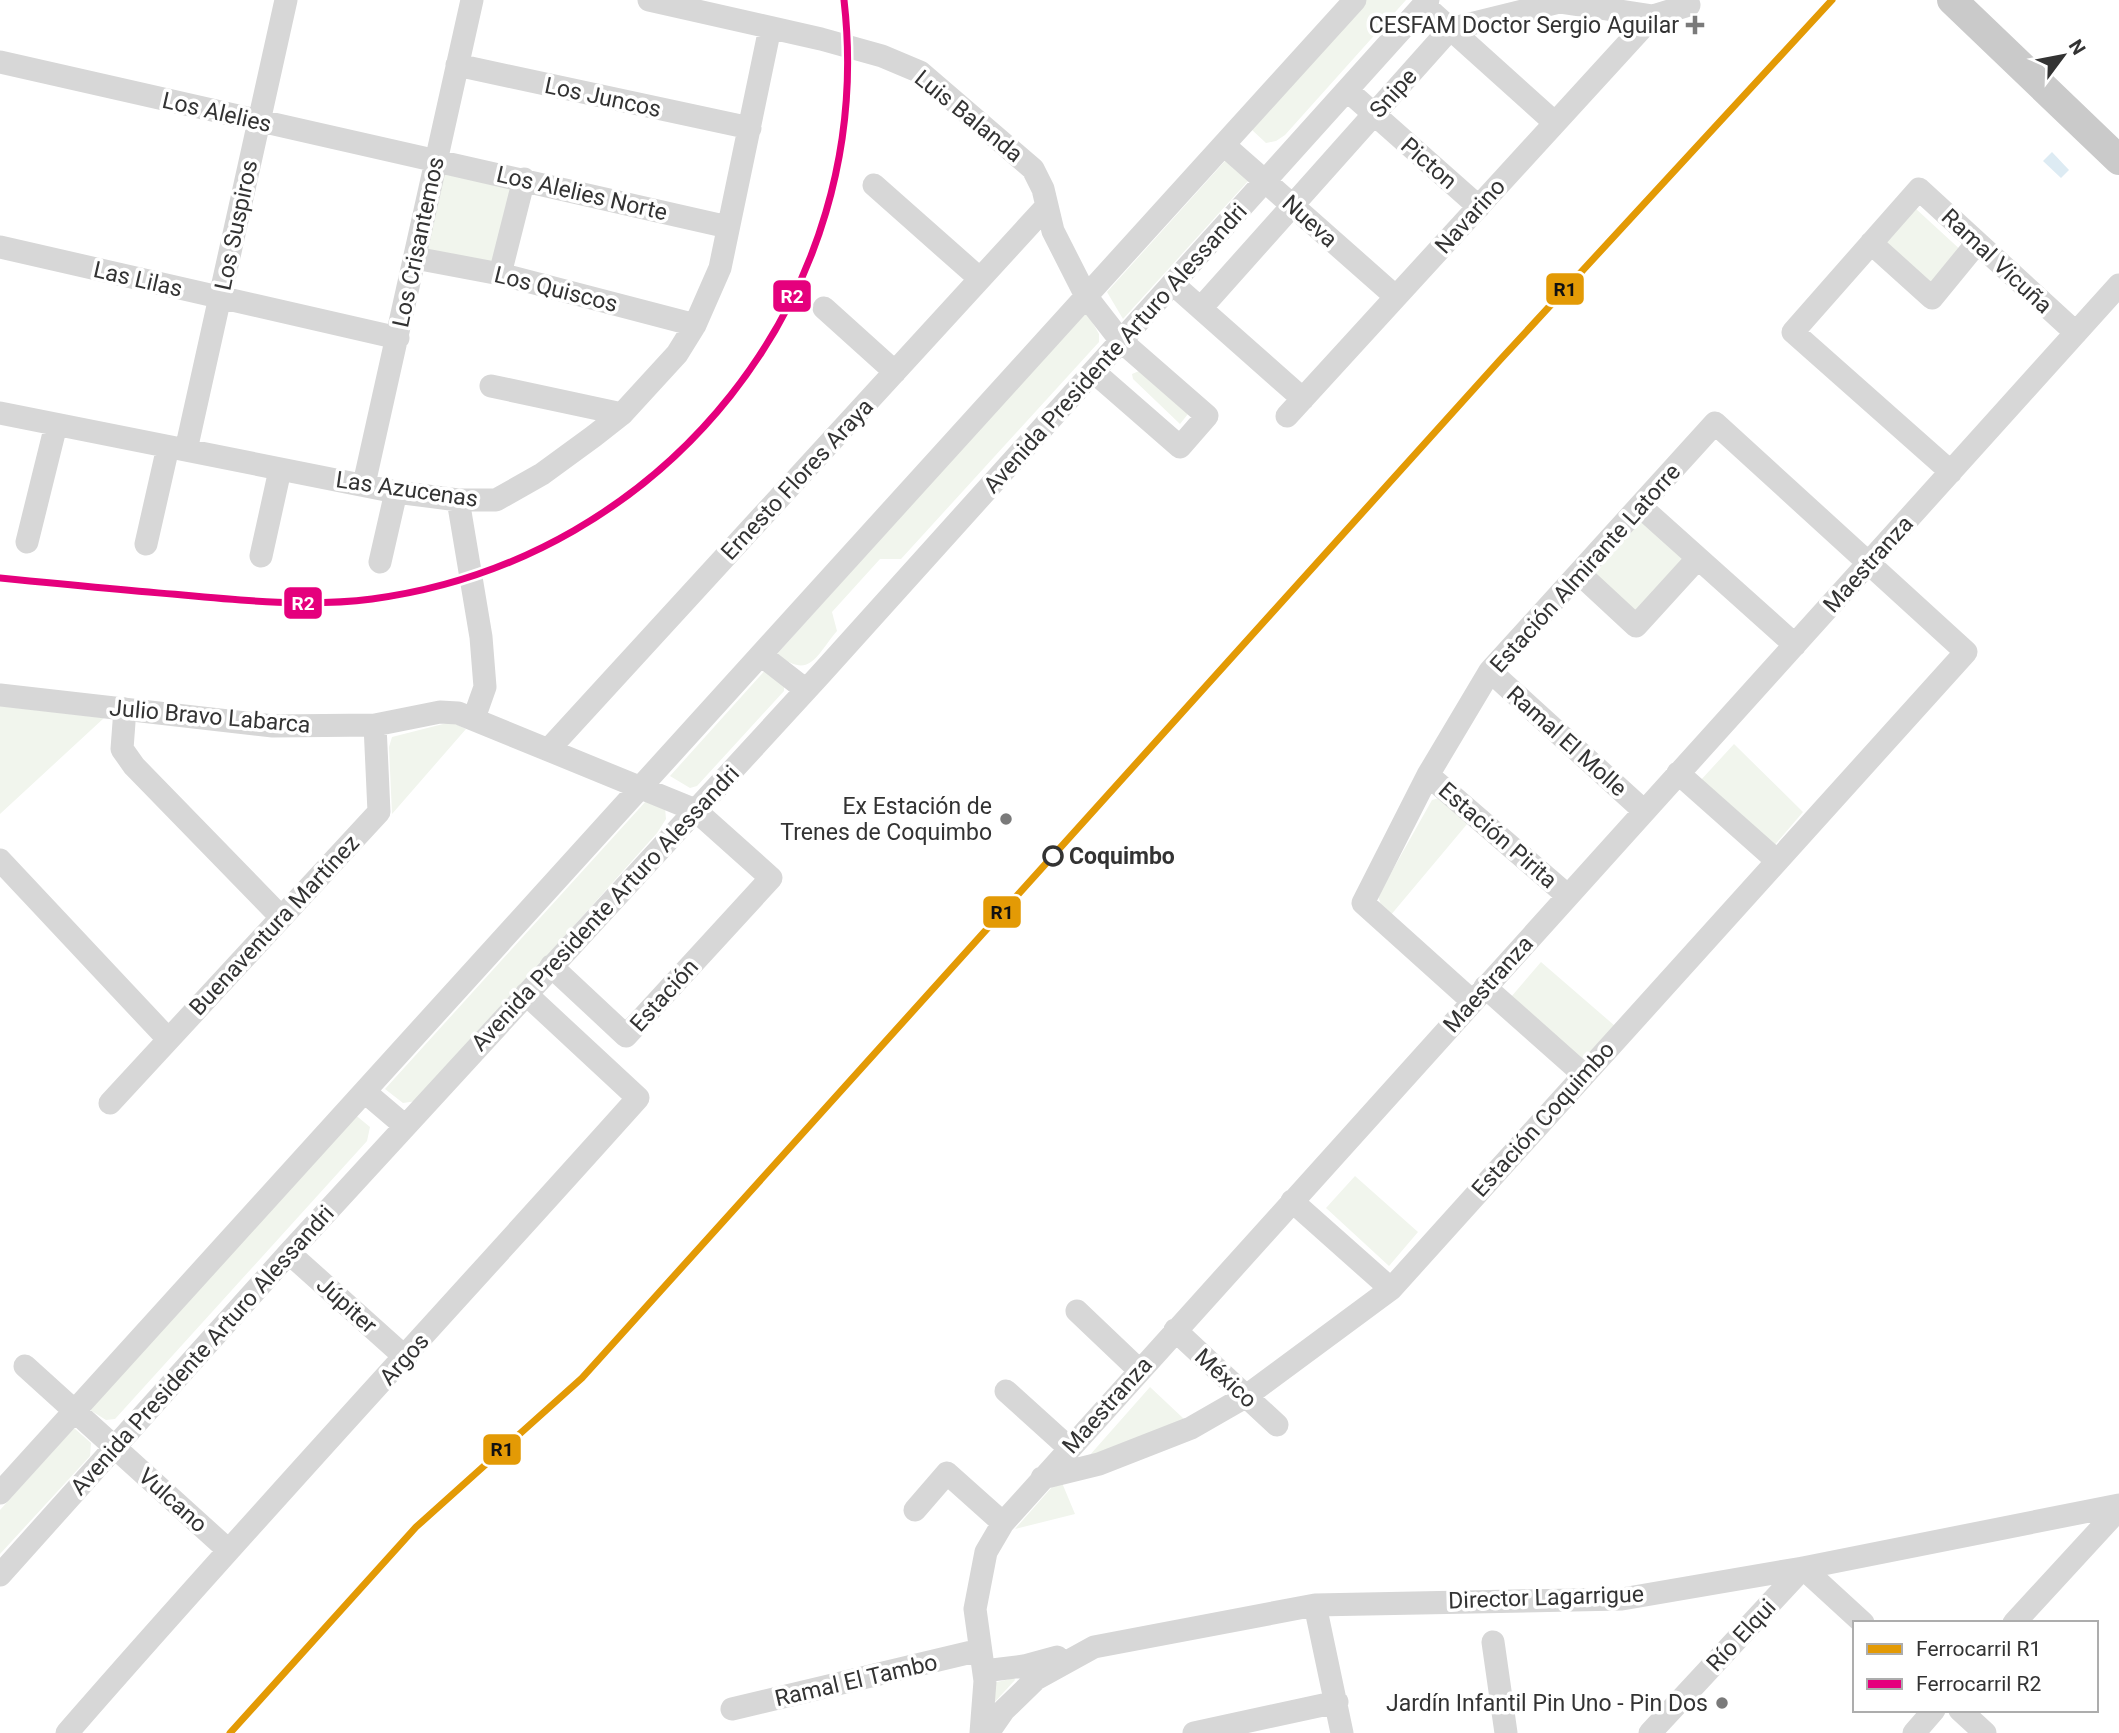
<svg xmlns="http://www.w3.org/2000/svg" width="2119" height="1733" font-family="Roboto,sans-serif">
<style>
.green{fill:#f1f5ed}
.water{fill:#ddebf3}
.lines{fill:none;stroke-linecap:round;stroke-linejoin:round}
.minor{stroke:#d7d7d7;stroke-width:23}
.major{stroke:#cacaca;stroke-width:30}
.rail-1-casing{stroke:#fff;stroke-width:12}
.rail-2-casing{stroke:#fff;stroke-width:12}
.rail-1{stroke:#e39a05;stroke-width:7}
.rail-2{stroke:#e5007d;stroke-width:7}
.poi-dot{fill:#7a7a7a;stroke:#fff;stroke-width:2.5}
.stop-dot{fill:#fff;stroke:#333;stroke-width:3.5}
.labels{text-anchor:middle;stroke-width:7;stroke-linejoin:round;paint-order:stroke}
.poi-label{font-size:23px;fill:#333;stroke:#fff;text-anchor:end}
.street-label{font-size:23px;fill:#333;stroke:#fff}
.stop-label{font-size:23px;font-weight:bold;fill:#333;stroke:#fff;text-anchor:start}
.line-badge{stroke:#fff;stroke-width:2.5}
.badge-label{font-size:19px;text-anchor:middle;font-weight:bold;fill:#fff}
.pale-badge-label{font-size:19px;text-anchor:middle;font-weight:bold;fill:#111}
</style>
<rect width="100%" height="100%" fill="#fff"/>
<!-- green -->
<path class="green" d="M 1366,0 L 1406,0 L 1285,135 L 1276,141 L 1266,143 L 1251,129 Z
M 1231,160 L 1249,180 L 1123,319 L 1107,292 L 1225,161 Z
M 444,166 L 514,181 L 493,268 L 424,252 Z
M 1915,208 L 1964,253 L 1930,288 L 1883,244 Z
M 1086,311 L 1099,334 L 1099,342 L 901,559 L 880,559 L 832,612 L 837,631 C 815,657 810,680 777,654 Z
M 1139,371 L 1188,414 L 1180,424 L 1133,379 L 1132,374 Z
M 1642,517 L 1686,556 L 1635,615 L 1591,575 Z
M 768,667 L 784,682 L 784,691 L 697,786 L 690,788 L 670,776 Z
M 0,706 L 104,718 L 0,814 Z
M 451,722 L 466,729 L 392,814 L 389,747 L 392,737 Z
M 1734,744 L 1803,812 L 1773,847 L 1700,781 Z
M 1439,798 L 1468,823 L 1390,916 L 1381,905 L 1378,896 L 1432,800 Z
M 647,800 L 665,808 L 666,819 L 657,833 L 417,1101 L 403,1103 L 385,1089 Z
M 1541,962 L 1615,1026 L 1585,1061 L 1511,997 Z
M 353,1113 L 370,1127 L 367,1141 L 115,1419 L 106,1420 L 87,1408 Z
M 1355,1176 L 1418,1232 L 1389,1266 L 1326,1208 Z
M 1150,1387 L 1184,1419 L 1119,1448 L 1089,1456 Z
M 74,1428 L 91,1443 L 90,1456 L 0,1554 L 0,1510 Z
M 1060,1478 L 1075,1514 L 1015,1529 Z
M 1014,1678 L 1015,1680 L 992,1705 L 993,1683 Z"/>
<!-- water -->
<path class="water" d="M 2052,152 L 2069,170 L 2061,178 L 2043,161 Z"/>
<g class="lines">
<!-- minor -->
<path class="minor" d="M 649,0 L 821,39 L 882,56 L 920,72 L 1033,169 L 1043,189 L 1053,231 L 1086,296 L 1121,341 L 1207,416 L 1180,447 L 1094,372
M 1425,6 L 1555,123
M 0,62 L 728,227
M 457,65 L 750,128
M 1348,91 L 1479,207
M 1224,145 L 1396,297
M 874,185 L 979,278
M 1871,243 L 1932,298 L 1977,243
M 0,247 L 398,338
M 415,258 L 500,274 L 695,325
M 500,274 L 524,179
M 1173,284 L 1303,399
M 824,308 L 895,372
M 1201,308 L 1450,29 L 1559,2 L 1653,16 L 1689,5
M 491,386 L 622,414
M 0,413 L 396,492 L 458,500 L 496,500 L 542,474 L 594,436 L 622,414 L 677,354 L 695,325 L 720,268 L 770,28
M 1287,416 L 1653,16
M 186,450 L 286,0
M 1951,472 L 1793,332 L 1919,189 L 2076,333
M 364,484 L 472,0
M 458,500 L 481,637 L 485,687 L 474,718
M 1641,507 L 1795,645
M 27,542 L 56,425
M 146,544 L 168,447
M 261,556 L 280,470
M 380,562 L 396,492
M 1581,575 L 1636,626 L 1698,558
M 761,655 L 806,690
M 1490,671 L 1644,811
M 0,695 L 273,726 L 375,725 L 440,712 L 458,713 L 695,810 L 771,878 L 626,1036 L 551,966
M 125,709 L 122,749 L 134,766 L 280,916
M 549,749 L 1045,208
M 1678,773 L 1776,860
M 1428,775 L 1568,896
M 0,860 L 168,1039
M 1485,987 L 1583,1074
M 365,1092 L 405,1126
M 110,1103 L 379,812 L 375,725
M 1292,1201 L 1391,1289
M 289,1253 L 406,1358
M 1077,1311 L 1139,1370
M 1175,1330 L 1277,1425
M 25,1366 L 227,1549
M 1006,1391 L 1068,1447
M 1042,1478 L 1099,1464 L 1191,1428 L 1245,1397 L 1391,1289 L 1966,652 L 1715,423 L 1490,671 L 1428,775 L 1363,903 L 1472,1001
M 0,1493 L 1355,0
M 915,1510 L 947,1473 L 1003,1523
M 0,1575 L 289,1253 L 819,676 L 1428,0
M 1315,1605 L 1342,1733
M 2014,1623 L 2119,1509
M 1493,1642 L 1506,1733
M 984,1671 L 1024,1666 L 1057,1657
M 732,1709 L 980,1650
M 1960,1710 L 1985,1733
M 67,1733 C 254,1518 448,1310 638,1098 L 526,994
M 981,1733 L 985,1681 L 975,1609 L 986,1552 L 1003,1523 L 2119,285
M 988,1733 L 1004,1710 L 1036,1679 L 1094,1647 L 1315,1605 L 1622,1599 L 1803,1568 L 2119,1505
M 1194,1733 L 1337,1702
M 1650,1733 L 1803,1568 L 1863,1623
M 1914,1733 L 1934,1710"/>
<!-- major -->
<path class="major" d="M 1952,0 L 2119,160"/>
<!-- rail-1 casing -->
<g class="rail-1-casing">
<path id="rail-1" d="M 230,1733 L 416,1527 L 582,1378 L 1500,360 L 1832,0"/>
</g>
<!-- rail-2 casing -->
<g class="rail-2-casing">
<path id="rail-2" d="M 0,578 C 61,584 122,590 183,595 C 246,601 309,607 372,599 C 665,560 878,295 844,0"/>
</g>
<!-- rail-1 -->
<use href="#rail-1" class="rail-1"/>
<!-- rail-2 -->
<use href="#rail-2" class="rail-2"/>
</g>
<!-- markers -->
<g class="poi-dot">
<path d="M1691.5 14.5h7v7h7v7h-7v7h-7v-7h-7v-7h7z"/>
<circle cx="1006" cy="819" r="7"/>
<circle cx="1722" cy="1703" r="7"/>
</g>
<circle class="stop-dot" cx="1053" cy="856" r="9"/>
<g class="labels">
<!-- poi labels -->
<g class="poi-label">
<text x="1679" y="33">CESFAM Doctor Sergio Aguilar</text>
<text x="992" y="814">Ex Estación de<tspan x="992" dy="26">Trenes de Coquimbo</tspan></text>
<text x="1708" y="1711">Jardín Infantil Pin Uno - Pin Dos</text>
</g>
<!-- street labels -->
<g class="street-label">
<text transform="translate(1393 93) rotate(-48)" y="8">Snipe</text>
<text transform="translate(603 97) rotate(12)" y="8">Los Juncos</text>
<text transform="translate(217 112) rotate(13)" y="8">Los Alelies</text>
<text transform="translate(969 116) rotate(39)" y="8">Luis Balanda</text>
<text transform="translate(1429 163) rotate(41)" y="8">Picton</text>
<text transform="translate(582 193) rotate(13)" y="8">Los Alelies Norte</text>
<text transform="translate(1470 216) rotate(-48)" y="8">Navarino</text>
<text transform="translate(1310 221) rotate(42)" y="8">Nueva</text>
<text transform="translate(236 225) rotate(-78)" y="8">Los Suspiros</text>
<text transform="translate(418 242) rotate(-78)" y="8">Los Crisantemos</text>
<text transform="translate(1997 261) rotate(43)" y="8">Ramal Vicuña</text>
<text transform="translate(138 279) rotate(13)" y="8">Las Lilas</text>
<text transform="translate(556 289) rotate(14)" y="8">Los Quiscos</text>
<text transform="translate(1115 348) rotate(-48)" y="8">Avenida Presidente Arturo Alessandri</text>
<text transform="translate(797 479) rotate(-47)" y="8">Ernesto Flores Araya</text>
<text transform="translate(407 489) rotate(8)" y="8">Las Azucenas</text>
<text transform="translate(1868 564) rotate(-48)" y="8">Maestranza</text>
<text transform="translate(1585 568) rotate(-48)" y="8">Estación Almirante Latorre</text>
<text transform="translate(210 716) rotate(5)" y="8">Julio Bravo Labarca</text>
<text transform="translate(1567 741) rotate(42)" y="8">Ramal El Molle</text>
<text transform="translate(1498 835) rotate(41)" y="8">Estación Pirita</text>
<text transform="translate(605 908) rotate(-47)" y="8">Avenida Presidente Arturo Alessandri</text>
<text transform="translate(274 925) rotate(-47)" y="8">Buenaventura Martínez</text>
<text transform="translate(1488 984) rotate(-48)" y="8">Maestranza</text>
<text transform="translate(664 995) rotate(-48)" y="8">Estación</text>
<text transform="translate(1543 1119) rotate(-48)" y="8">Estación Coquimbo</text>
<text transform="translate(347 1305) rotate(42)" y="8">Júpiter</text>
<text transform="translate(202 1350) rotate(-48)" y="8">Avenida Presidente Arturo Alessandri</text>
<text transform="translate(404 1359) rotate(-48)" y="8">Argos</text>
<text transform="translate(1226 1378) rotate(43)" y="8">México</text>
<text transform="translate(1107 1405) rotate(-48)" y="8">Maestranza</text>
<text transform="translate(173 1500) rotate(42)" y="8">Vulcano</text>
<text transform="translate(1546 1597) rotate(-2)" y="8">Director Lagarrigue</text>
<text transform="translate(1741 1635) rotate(-47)" y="8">Río Elqui</text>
<text transform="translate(856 1680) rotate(-13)" y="8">Ramal El Tambo</text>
</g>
<!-- stop labels -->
<g class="stop-label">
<text x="1069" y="864">Coquimbo</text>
</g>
</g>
<g class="line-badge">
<rect x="1545" y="272" width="40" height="34" rx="7" fill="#e39a05"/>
<rect x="772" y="279" width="40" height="34" rx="7" fill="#e5007d"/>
<rect x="283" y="586" width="40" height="34" rx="7" fill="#e5007d"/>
<rect x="982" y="895" width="40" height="34" rx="7" fill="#e39a05"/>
<rect x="482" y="1433" width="40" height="33" rx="7" fill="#e39a05"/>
</g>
<g class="badge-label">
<text x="792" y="303">R2</text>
<text x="303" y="610">R2</text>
</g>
<g class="pale-badge-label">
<text x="1565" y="296">R1</text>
<text x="1002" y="919">R1</text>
<text x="502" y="1456">R1</text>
</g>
<!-- legend -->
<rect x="1853" y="1621" width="245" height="91" fill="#ffffff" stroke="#adadad" stroke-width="2"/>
<rect x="1867" y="1644" width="35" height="10" fill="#e39a05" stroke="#adadad" stroke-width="2"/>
<text x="1916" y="1656" font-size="21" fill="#333333">Ferrocarril R1</text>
<rect x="1867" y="1679" width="35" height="10" fill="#e5007d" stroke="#adadad" stroke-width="2"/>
<text x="1916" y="1691" font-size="21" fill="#333333">Ferrocarril R2</text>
<!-- north arrow -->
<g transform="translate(2063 56) rotate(58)" stroke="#ffffff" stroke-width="5" paint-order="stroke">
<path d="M0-5L12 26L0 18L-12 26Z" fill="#333333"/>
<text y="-10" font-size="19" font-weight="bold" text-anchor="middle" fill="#333333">N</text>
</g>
</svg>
